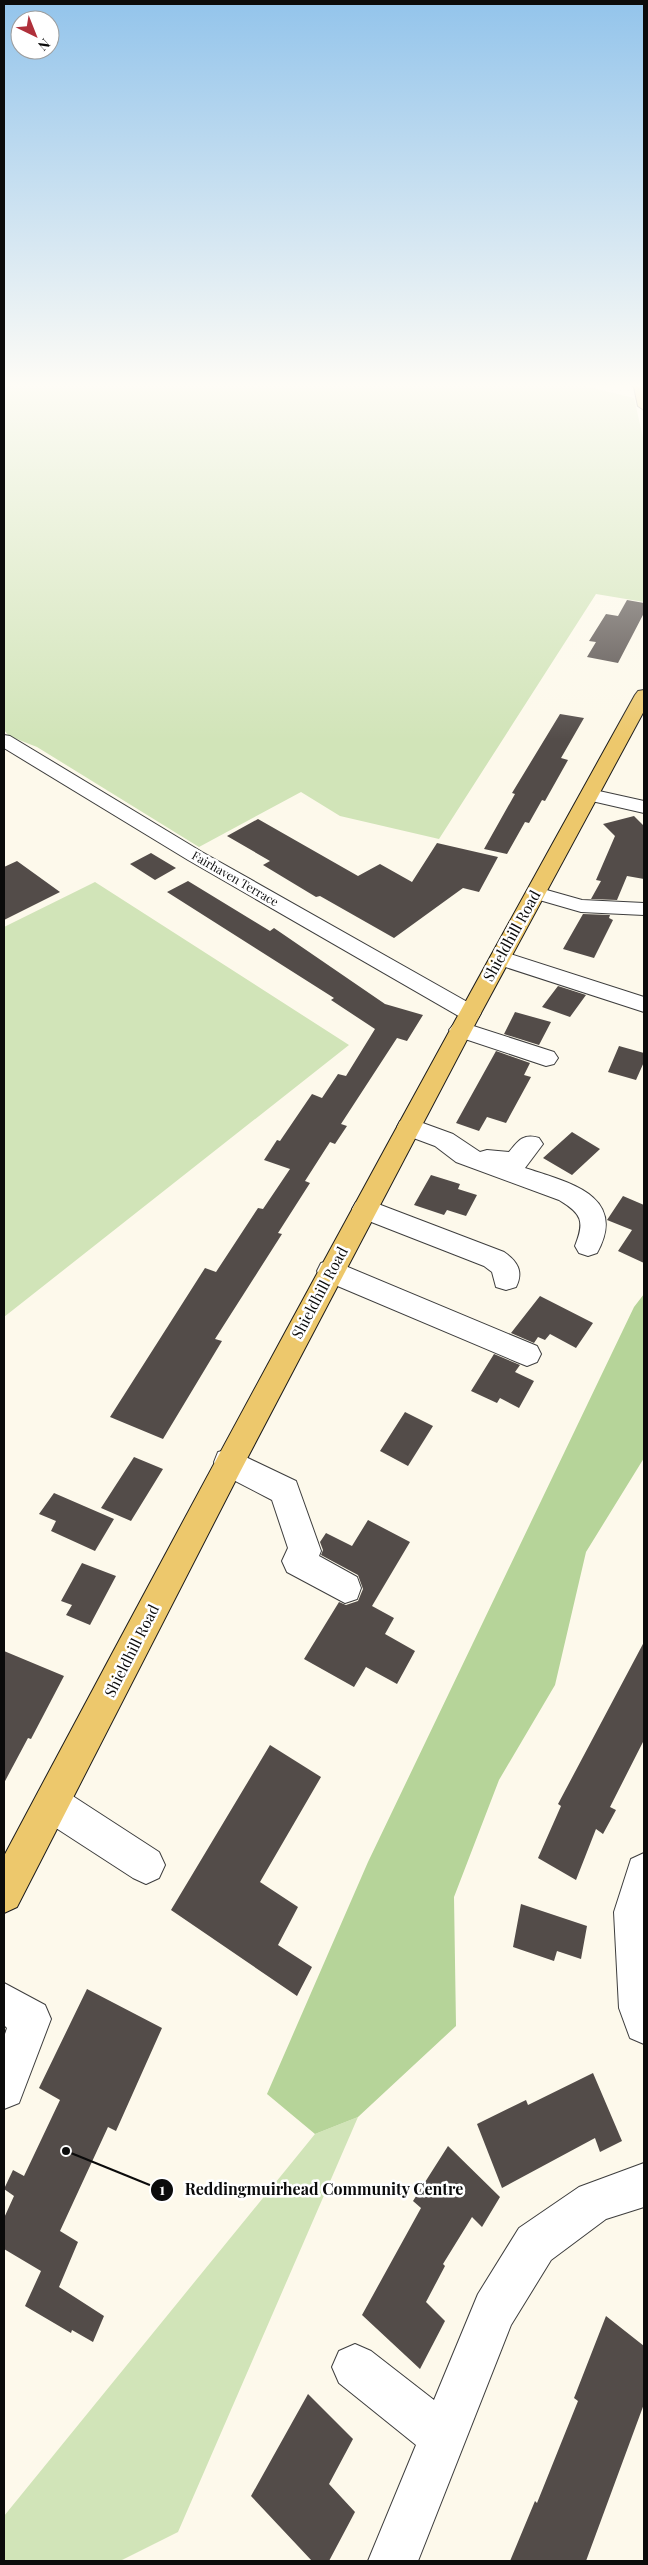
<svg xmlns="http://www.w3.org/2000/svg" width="648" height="2565" font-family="'Playfair Display',serif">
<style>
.green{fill:#d1e4b8}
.forest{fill:#b6d499}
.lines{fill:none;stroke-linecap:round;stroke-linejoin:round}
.stream{stroke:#4193c1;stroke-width:4}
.building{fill:#534c49}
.minor-casing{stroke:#3e3e3e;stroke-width:2}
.major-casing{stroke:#1c1c1c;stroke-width:2}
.minor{fill:#fff;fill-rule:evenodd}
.major{fill:#edc86c;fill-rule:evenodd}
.labels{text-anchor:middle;stroke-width:5;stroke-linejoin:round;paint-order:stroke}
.far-street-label{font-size:12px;fill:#0b0b0b;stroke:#fff}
.street-label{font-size:15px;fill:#0b0b0b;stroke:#fff}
.leader{fill:none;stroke:#0b0b0b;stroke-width:2}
.callout-dot{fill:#0b0b0b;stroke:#fff;stroke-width:2}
.mark-label{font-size:15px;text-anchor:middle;font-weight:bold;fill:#fff}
.callout-label{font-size:16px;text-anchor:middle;font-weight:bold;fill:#0b0b0b;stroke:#fff;stroke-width:5;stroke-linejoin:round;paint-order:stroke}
</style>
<rect width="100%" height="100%" fill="#fdf9eb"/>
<!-- green -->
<path class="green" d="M 4,382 L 569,382 L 634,398 L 644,442 L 644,602 L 596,594 L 439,839 L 340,816 L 301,792 L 199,847 L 37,747 L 9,736 L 4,730 Z
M 95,882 L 349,1045 L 4,1317 L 4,927 Z
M 358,2117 L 178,2532 L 120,2561 L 4,2561 L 4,2516 L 315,2134 Z"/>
<!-- forest -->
<path class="forest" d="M 644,1294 L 644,1458 L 586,1552 L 555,1685 L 499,1780 L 454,1897 L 456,2026 L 358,2117 L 315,2134 L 267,2094 L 368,1862 L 634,1307 Z"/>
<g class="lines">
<!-- stream -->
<path class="stream" d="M 4,390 L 14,382"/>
</g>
<!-- building -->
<path class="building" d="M 627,600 L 644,603 L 644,613 L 618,663 L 587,657 L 596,642 L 589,641 L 606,614 L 618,616 Z
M 560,714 L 584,718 L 561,758 L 568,760 L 545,801 L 542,800 L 529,823 L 525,822 L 507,854 L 484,849 L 515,794 L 512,793 Z
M 634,816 L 644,826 L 644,879 L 627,876 L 617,900 L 591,899 L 601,881 L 596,880 L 615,836 L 603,824 Z
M 258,819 L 358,876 L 380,864 L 412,882 L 437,843 L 498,857 L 479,892 L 463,888 L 394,938 L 320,896 L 316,897 L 263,865 L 270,861 L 227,836 Z
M 151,853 L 176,868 L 155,880 L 130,864 Z
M 17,861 L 60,892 L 4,920 L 4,867 Z
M 188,881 L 270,931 L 274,928 L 385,1004 L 423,1015 L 407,1041 L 397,1038 L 341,1124 L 347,1126 L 335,1144 L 330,1142 L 305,1181 L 310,1183 L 278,1233 L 282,1234 L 215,1339 L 222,1341 L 163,1439 L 110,1417 L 205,1268 L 216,1272 L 258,1208 L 263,1209 L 290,1169 L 264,1160 L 277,1140 L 280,1141 L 312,1094 L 322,1098 L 338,1074 L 346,1076 L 375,1029 L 331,1000 L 334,998 L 167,892 Z
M 583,914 L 610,915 L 609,918 L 613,920 L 594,958 L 563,949 Z
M 558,986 L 586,995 L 570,1017 L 542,1007 Z
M 515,1012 L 551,1022 L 539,1045 L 504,1034 Z
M 619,1046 L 644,1053 L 644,1062 L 636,1080 L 608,1072 Z
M 496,1051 L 530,1063 L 524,1075 L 531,1077 L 506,1123 L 487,1117 L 479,1131 L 456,1123 Z
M 572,1132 L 600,1149 L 572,1175 L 543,1158 Z
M 431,1175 L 460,1184 L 458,1189 L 477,1195 L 466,1216 L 447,1210 L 444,1215 L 414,1205 Z
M 623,1196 L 644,1205 L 644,1263 L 618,1251 L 632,1230 L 607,1220 Z
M 540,1296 L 593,1323 L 576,1348 L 550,1334 L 545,1340 L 538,1337 L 534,1343 L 511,1333 Z
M 494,1354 L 520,1365 L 515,1372 L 534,1381 L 519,1408 L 500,1398 L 497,1403 L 471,1391 Z
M 405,1412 L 433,1426 L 408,1466 L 380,1451 Z
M 134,1457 L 163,1469 L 131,1521 L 101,1508 Z
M 54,1493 L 114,1519 L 95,1551 L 51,1531 L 56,1521 L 39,1514 Z
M 368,1520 L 410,1542 L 372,1606 L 394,1618 L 385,1634 L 415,1651 L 397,1684 L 366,1667 L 354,1687 L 304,1659 L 339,1602 L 346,1605 L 358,1601 L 363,1589 L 358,1575 L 321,1555 L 323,1550 L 320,1542 L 326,1533 L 352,1546 Z
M 82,1563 L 116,1576 L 90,1625 L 66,1615 L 72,1605 L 61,1601 Z
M 644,1642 L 644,1740 L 610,1807 L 616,1810 L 603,1834 L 596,1829 L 576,1880 L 538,1858 L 561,1806 L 558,1804 Z
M 4,1651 L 64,1676 L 31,1739 L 28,1738 L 4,1783 Z
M 270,1745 L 321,1777 L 260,1882 L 298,1907 L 278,1945 L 312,1967 L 297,1996 L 171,1910 Z
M 521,1904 L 587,1926 L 581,1959 L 557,1951 L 554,1961 L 513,1947 Z
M 87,1989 L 162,2028 L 116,2131 L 108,2127 L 60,2231 L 78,2242 L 59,2287 L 104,2316 L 93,2342 L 72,2330 L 71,2333 L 25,2306 L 41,2271 L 4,2249 L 4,2218 L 14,2196 L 4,2189 L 13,2170 L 24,2176 L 60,2100 L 39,2088 Z
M 593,2073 L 622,2141 L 600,2152 L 595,2138 L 502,2188 L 477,2124 L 526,2100 L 528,2105 Z
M 448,2146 L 500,2197 L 482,2227 L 472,2217 L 443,2264 L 445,2266 L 426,2302 L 445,2321 L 420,2369 L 362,2315 L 421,2208 L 413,2201 Z
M 606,2316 L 644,2346 L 644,2404 L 586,2561 L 510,2561 L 535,2501 L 537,2503 L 578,2401 L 574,2398 Z
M 308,2394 L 353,2439 L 329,2484 L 355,2512 L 329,2561 L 312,2561 L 251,2496 Z"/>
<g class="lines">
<!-- minor casing -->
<g class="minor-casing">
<path id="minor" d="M 4,735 L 10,736 L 202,852 L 478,1008 L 481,1013 L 478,1018 L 470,1020 L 462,1018 L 188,860 L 4,748 Z
M 590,789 L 644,801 L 644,813 L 583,799 L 580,795 L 583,791 Z
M 536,887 L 582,900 L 644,903 L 644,915 L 581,912 L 529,897 L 526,893 L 529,889 Z
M 501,951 L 644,997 L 644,1012 L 493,963 L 490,958 L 493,953 Z
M 461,1022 L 554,1052 L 558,1058 L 554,1064 L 546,1066 L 453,1035 L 449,1030 L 453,1025 Z
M 409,1118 L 453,1134 L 480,1152 L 487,1150 L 509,1152 C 518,1141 523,1133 539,1138 L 543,1144 L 525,1168 C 567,1182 629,1195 597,1253 L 588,1256 L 579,1253 L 575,1246 C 585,1221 582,1214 559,1200 L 456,1162 L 435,1146 L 400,1133 L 397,1127 L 400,1121 Z
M 365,1199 L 504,1252 C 517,1261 524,1271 516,1287 L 506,1290 L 496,1287 L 492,1272 L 484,1266 L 356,1216 L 352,1209 L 356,1202 Z
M 331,1260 L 537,1346 L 541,1354 L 537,1362 L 527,1366 L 517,1362 L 321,1279 L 317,1271 L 321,1263 Z
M 229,1449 L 296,1481 L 321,1551 L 319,1556 L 357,1577 L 361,1588 L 357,1599 L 345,1603 L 287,1572 L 282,1561 L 288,1548 L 272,1500 L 218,1472 L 214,1462 L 218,1452 Z
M 52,1786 L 65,1791 L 159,1852 L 165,1865 L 159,1878 L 146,1884 L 133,1878 L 39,1817 L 34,1804 L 39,1791 Z
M 644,1853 L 644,2044 L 630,2038 L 619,2008 L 614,1912 L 631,1859 Z
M 4,1983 L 45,2005 L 51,2019 L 19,2103 L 4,2109 L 4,2037 L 7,2028 L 4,2025 Z
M 644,2163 L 644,2207 L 606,2219 L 551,2260 L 511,2325 L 418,2561 L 368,2561 L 416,2445 L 339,2383 L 332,2367 L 339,2351 L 355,2344 L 371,2351 L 434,2400 L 478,2294 L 519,2228 L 579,2187 Z"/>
</g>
<!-- major casing -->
<g class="major-casing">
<path id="major" d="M 633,382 L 644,382 L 644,410 L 638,406 Z
M 644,690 L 644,711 L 481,1013 L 240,1472 L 17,1907 L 4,1913 L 4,1856 C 211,1467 421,1080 635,695 L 638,691 Z"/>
</g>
<!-- minor -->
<use href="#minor" class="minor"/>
<!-- major -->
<use href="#major" class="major"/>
</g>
<!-- sky -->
<linearGradient id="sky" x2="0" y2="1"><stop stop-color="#93c4eb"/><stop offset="0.52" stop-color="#fefcf6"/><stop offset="1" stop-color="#fefcf6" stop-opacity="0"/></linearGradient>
<rect width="648" height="741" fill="url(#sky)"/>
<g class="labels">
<!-- far-street labels -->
<g class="far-street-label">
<text transform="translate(235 879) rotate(30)" y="4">Fairhaven Terrace</text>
</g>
<!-- street labels -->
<g class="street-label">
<text transform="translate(512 936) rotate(-61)" y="5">Shieldhill Road</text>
<text transform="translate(320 1293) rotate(-62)" y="5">Shieldhill Road</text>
<text transform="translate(132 1651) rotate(-63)" y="5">Shieldhill Road</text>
</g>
</g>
<!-- callouts -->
<path class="leader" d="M66 2151L162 2190"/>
<g class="callout-dot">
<circle cx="66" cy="2151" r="5"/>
<circle cx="162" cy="2190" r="12"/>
</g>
<g class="mark-label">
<text x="162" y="2195">1</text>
</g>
<g class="callout-label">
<text x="324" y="2195">Reddingmuirhead Community Centre</text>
</g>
<!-- border -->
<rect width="648" height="2565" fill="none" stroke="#0b0b0b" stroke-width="10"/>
<!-- north arrow -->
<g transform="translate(35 35) rotate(137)"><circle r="24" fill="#ffffff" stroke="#9d9d9d"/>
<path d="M0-4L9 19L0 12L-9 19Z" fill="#af303b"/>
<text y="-8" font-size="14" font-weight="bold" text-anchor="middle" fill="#0b0b0b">N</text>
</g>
</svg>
